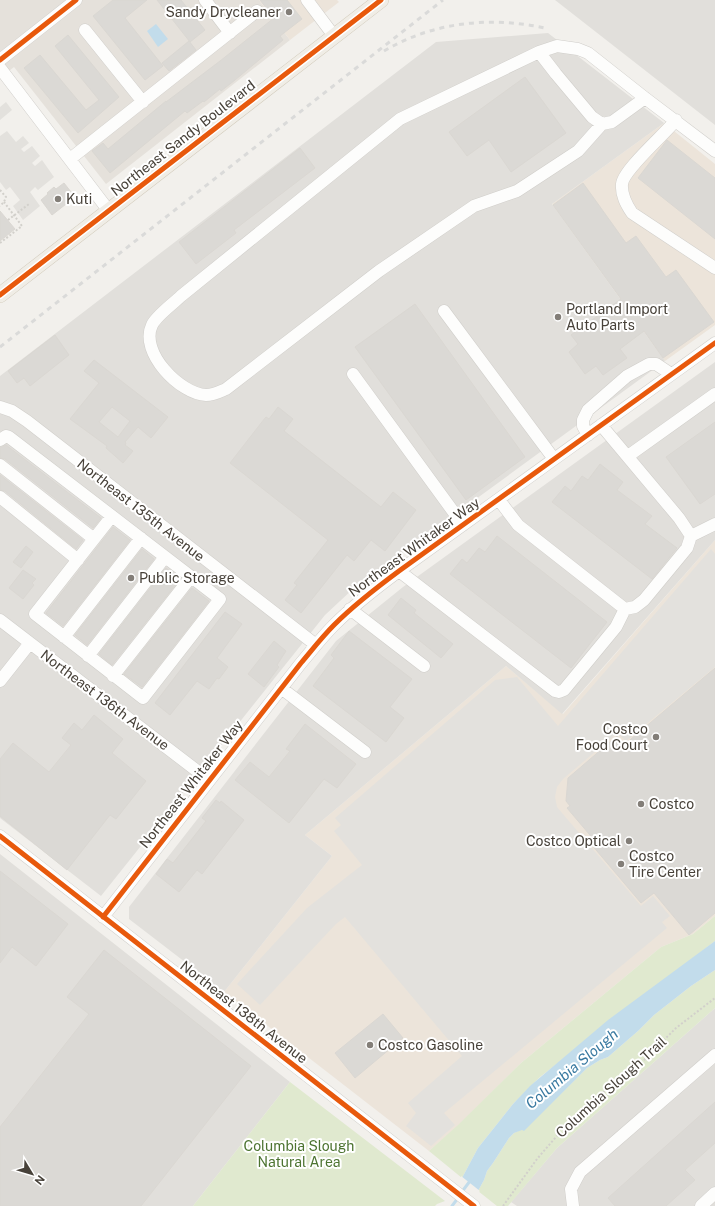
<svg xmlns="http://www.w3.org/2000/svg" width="715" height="1206" font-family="'Public Sans',sans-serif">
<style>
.residential{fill:#e5e1db}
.commercial{fill:#ece4da}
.industrial{fill:#e1dfdb}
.green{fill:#e0e9cf}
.parking{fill:#e3e1dd}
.water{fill:#c2dceb}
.pier{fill:#f2f0ec}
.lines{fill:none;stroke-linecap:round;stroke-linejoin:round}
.stream{stroke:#c2dceb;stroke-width:3}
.building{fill:#dbd9d5;stroke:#dad7d2;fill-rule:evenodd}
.minor-casing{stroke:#d0ceca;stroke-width:13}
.major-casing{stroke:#d2cbbc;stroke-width:16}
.path{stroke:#d2d0cb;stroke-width:2;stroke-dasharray:2 2;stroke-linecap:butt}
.minor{stroke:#fdfdfc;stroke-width:12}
.major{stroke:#f0ede6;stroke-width:15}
.rail{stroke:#dadad9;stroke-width:3;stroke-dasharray:5 5;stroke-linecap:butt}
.cycleway-casing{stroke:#fff;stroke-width:8}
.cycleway{stroke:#e8590c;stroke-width:5}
.poi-dot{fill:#837e78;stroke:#fff;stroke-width:1.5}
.labels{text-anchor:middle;stroke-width:4;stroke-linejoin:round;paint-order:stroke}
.poi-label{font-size:14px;fill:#474139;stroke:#fff;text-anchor:start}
.street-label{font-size:14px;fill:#474139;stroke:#fff}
.park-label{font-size:14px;fill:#4d7431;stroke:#fff}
.water-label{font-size:15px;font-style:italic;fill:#3a7aa1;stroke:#fff}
</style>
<rect width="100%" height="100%" fill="#f2f0ec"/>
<!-- residential -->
<path class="residential" d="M 0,0 L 259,0 L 290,40 L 106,184 L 14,67 L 0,78 Z"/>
<!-- commercial -->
<path class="commercial" d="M 259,0 L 337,0 L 339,2 L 290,40 Z
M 664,123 L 715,164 L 715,325 L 665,361 L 552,204 Z
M 715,540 L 715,916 L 693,934 L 661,947 L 521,1063 L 458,1126 L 429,1151 L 224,992 L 332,856 L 305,835 L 506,666 L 563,714 Z"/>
<!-- industrial -->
<path class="industrial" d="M 555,0 L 715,0 L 715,125 Z
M 548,33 L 664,123 L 552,204 L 665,361 L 354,588 L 325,615 L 101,896 L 0,818 L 0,376 L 436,42 Z
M 715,362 L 715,540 L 562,714 L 506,666 L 305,835 L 332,856 L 224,992 L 129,919 L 129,907 L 336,641 L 403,587 Z
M 0,854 L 290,1082 L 193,1206 L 0,1206 Z
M 715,1008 L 715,1206 L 517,1206 L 511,1202 L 557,1148 Z"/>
<!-- green -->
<path class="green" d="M 153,158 L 155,160 L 128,180 L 127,179 Z
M 715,916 L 715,941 L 540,1077 L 513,1104 L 478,1148 L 462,1178 L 429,1151 L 458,1125 L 521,1063 L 661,947 L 693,934 Z
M 715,970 L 715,1008 L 557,1148 L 508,1206 L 497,1206 L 478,1191 L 484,1180 L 487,1171 L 493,1163 L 509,1138 L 514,1133 L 522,1129 L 536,1118 L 587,1068 L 600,1060 L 608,1057 L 638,1031 L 654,1015 L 691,986 Z
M 290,1082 L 445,1201 L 437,1204 L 435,1206 L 193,1206 Z"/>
<!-- parking -->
<path class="parking" d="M 6,102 L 12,110 L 0,120 L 0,107 Z
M 7,131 L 16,142 L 23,136 L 29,143 L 21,149 L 24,152 L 32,146 L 40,156 L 32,163 L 35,166 L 42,160 L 54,177 L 38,190 L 35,187 L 30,192 L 40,206 L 23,220 L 13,206 L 20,200 L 10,187 L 6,190 L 0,182 L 0,136 Z
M 711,549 L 715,554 L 715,667 L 626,741 L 617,733 L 563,779 L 557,787 L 555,797 L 557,807 L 641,906 L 653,896 L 670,916 L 662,922 L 667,928 L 444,1113 L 455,1125 L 431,1146 L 406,1126 L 416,1113 L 408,1103 L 462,1056 L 345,917 L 336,924 L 260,1005 L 237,984 L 307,908 L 362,865 L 334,831 L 341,825 L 335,818 L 495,680 L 517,677 L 558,726 Z"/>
<!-- water -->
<path class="water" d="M 156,24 L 168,39 L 158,47 L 147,31 Z
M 715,941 L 715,970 L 691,986 L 654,1015 L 638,1031 L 608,1057 L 600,1060 L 587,1068 L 524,1131 L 522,1130 L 514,1133 L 509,1138 L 493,1163 L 487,1171 L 484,1180 L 478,1191 L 462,1178 L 478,1148 L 513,1104 L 530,1086 L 608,1020 Z"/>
<!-- pier -->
<path class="pier" d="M 461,1176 L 480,1191 L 479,1192 L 477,1192 L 461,1180 Z"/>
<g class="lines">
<!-- stream -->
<path class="stream" d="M 461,1193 L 470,1181
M 452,1206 L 458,1198"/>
</g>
<!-- building -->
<path class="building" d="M 113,0 L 147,0 L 125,18 L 163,66 L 145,80 L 93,16 Z
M 157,0 L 181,0 L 205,30 L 190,42 Z
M 260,0 L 287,0 L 302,19 L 280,36 L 283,40 L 235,80 L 221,91 L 220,89 L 204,102 L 203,101 L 187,113 L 185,111 L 110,173 L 92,151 L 103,143 L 108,149 L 166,101 L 166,102 L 220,61 L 274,18 Z
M 68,35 L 119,97 L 78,133 L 24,68 L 40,55 L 86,110 L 99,100 L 55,46 Z
M 189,41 L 196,50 L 169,71 L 162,63 Z
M 525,77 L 566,133 L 511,172 L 489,140 L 467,156 L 449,132 Z
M 667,140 L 715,178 L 715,239 L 638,178 Z
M 300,148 L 315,168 L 234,230 L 236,233 L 196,264 L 179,242 Z
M 64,183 L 75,197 L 52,215 L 41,200 L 48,194 L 47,193 L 54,187 L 56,189 Z
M 583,183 L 626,243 L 636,236 L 666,277 L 676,270 L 714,322 L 663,358 L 644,331 L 620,349 L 627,358 L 603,375 L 596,366 L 585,374 L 569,352 L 578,344 L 571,335 L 621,299 L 553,205 Z
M 0,211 L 15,229 L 0,241 Z
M 415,304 L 525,457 L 466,500 L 355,347 Z
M 55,335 L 69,355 L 30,386 L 24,378 L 17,383 L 8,371 Z
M 94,360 L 168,417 L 151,438 L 138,427 L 125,442 L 126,443 L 125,445 L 133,451 L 123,463 L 106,448 L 107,446 L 70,419 L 99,383 L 84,371 ZM 112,407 L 130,421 L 118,437 L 99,422 Z
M 278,407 L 293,419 L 284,431 L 381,507 L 393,492 L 416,510 L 385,551 L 371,540 L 354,561 L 347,555 L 301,613 L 285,600 L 297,585 L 294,583 L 328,540 L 230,463 L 265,418 L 266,417 L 269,419 Z
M 715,422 L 715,494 L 700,504 L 666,457 Z
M 6,445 L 101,518 L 93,528 L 5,459 L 0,458 L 0,448 Z
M 600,464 L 623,482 L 617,490 L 652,516 L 645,524 L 677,548 L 652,579 L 552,502 L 565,486 L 571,491 L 582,476 L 588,480 Z
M 0,475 L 83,540 L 76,549 L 5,491 L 0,490 Z
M 113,527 L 130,540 L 63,626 L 46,613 Z
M 497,536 L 607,622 L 571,668 L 450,574 L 462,559 L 467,563 L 479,548 L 485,552 Z
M 26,546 L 33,552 L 21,568 L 13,562 Z
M 142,549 L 154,559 L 87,645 L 75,635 Z
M 166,568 L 180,579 L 112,665 L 99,654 Z
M 23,570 L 36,579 L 32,583 L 34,585 L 23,599 L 9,588 Z
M 192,588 L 209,601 L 142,687 L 124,674 Z
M 401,598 L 416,610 L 414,613 L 453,644 L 441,658 L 388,615 Z
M 225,612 L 242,624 L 217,658 L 228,667 L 219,679 L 217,678 L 209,689 L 197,681 L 170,715 L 155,703 Z
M 349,631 L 412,679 L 390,707 L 404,718 L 386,742 L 313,686 L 334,658 L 331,655 Z
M 274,641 L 286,651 L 277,665 L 279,667 L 264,687 L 248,674 Z
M 715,668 L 715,913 L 689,935 L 654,893 L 641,903 L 591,844 L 595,841 L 567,808 L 570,806 L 566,801 L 568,778 L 617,736 L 624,745 Z
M 94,715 L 123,739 L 112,753 L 146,781 L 116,819 L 110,815 L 67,870 L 0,816 L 0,759 L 13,743 L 49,772 L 71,745 L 62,738 L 74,723 L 82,730 Z
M 305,724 L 356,764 L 337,788 L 324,779 L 289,823 L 235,780 L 250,762 L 269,777 L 290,751 L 286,749 Z
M 216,800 L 220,803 L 221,801 L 244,820 L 202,874 L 197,870 L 179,892 L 156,874 L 167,859 L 173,863 L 206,821 L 202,818 Z
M 0,871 L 68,924 L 36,966 L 12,947 L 0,963 Z
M 104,950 L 251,1066 L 141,1206 L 0,1206 L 0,1127 L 89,1014 L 67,997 Z
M 383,1014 L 403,1038 L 355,1078 L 335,1053 Z
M 715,1102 L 715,1143 L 685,1170 L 695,1180 L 666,1206 L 615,1206 L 608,1198 Z"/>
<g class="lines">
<!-- minor casing -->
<g class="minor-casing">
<path id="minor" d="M 205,0 L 230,33
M 307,0 L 334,36
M 85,30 L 143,102
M 539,52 L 556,74 L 592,117 L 602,124 L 612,122 L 645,98
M 0,60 L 76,0
M 0,68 L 109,211
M 676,120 C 665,134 623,170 622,184 C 621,195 626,204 632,213 L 715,268
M 602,124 L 578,151 L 517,191 L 474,206 L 379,271 L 226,389 C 219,392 214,395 206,395 C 180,394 139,352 152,325 C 156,316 174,303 181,296 L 400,119 L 539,52 L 557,46 L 578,49 L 588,53 L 645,98 L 715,151
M 70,159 L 257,11
M 444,311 L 554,459
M 353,374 L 463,525
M 0,407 L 12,411 L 27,421 L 316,645
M 601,425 L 679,518 L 691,536 L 687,548 L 644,600 L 635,607 L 625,609
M 588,435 L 583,426 L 583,420 L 588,410 L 627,376 L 649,364 L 656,364 L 671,374
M 0,440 L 6,436 L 9,437 L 220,599 L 143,698 L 35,614 L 112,516
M 628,456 L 715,394
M 0,465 L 94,539
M 0,497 L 78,560
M 691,536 L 715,524
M 399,571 L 555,691 L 559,692 L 564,690 L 616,627 L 625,609 L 518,525 L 499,500
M 350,609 L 424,666
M 0,620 L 209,780
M 64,637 L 141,538
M 88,656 L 165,557
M 113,676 L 191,577
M 0,681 L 30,643
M 281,688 L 365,752
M 0,836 L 474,1206
M 103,917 L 301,663 C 312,650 322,637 334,625 C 354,605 376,588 399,571 L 715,343
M 573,1206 L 571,1189 L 580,1172 L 715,1055
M 701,1206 L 715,1193"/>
</g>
<!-- major casing -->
<g class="major-casing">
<path id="major" d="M 0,295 L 381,0"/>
</g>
<!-- path -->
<path class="path" d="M 0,190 L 6,197 L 4,202 L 0,206
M 8,220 L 29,204
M 0,243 L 22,226 L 4,202
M 503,1206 L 537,1159 L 568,1123 L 605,1091 L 643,1061 L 676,1028 L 715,998"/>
<!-- minor -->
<use href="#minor" class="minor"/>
<!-- major -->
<use href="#major" class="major"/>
<!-- rail -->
<path class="rail" d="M 384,51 C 433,22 490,16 545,28
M 0,347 L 443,0"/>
<!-- cycleway casing -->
<g class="cycleway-casing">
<path id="cycleway" d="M 0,60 L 76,0
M 0,295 L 381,0
M 0,836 L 474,1206
M 103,917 L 301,663 C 312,650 322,637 334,625 C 354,605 376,588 399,571 L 715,343"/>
</g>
<!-- cycleway -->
<use href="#cycleway" class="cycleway"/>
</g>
<!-- markers -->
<g class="poi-dot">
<circle cx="289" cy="12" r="4"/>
<circle cx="58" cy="199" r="4"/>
<circle cx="558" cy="317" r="4"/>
<circle cx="131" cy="578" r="4"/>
<circle cx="656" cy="737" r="4"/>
<circle cx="641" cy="804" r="4"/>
<circle cx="629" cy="841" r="4"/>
<circle cx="621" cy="864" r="4"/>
<circle cx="370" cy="1045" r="4"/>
</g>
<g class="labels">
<!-- poi labels -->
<g class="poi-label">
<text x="281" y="17" text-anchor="end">Sandy Drycleaner</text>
<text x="66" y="204">Kuti</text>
<text x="566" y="314">Portland Import<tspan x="566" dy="16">Auto Parts</tspan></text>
<text x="139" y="583">Public Storage</text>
<text x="648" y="734" text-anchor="end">Costco<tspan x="648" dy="16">Food Court</tspan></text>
<text x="649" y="809">Costco</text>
<text x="621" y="846" text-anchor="end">Costco Optical</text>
<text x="629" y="861">Costco<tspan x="629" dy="16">Tire Center</tspan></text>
<text x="378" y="1050">Costco Gasoline</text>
</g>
<!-- street labels -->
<g class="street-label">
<text transform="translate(183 138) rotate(-38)" y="5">Northeast Sandy Boulevard</text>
<text transform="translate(141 510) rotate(38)" y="5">Northeast 135th Avenue</text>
<text transform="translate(414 547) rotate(-36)" y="5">Northeast Whitaker Way</text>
<text transform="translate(105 700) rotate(37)" y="5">Northeast 136th Avenue</text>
<text transform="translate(191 784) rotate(-52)" y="5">Northeast Whitaker Way</text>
<text transform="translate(244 1012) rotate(38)" y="5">Northeast 138th Avenue</text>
<text transform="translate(611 1087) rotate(-42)" y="5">Columbia Slough Trail</text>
</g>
<!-- park labels -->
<g class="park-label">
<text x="299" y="1151">Columbia Slough<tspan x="299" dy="16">Natural Area</tspan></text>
</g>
<!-- water labels -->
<g class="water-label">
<text transform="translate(572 1069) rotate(-40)" y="5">Columbia Slough</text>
</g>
</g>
<!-- north arrow -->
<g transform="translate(32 1174) rotate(128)" stroke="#ffffff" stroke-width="3" paint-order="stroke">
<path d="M0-3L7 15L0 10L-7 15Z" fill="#474139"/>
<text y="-6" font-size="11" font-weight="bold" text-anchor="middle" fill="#474139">N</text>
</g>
</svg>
